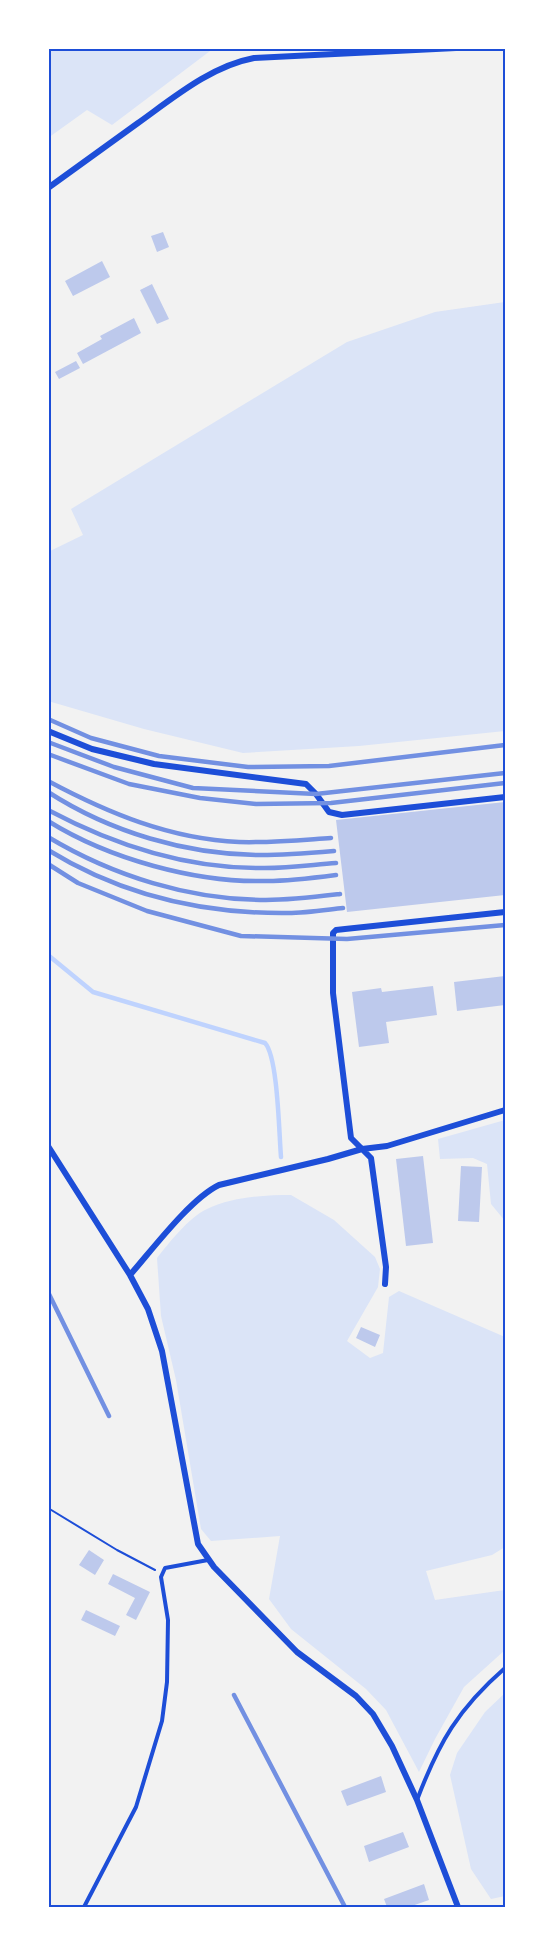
<svg xmlns="http://www.w3.org/2000/svg" width="553" height="1955" font-family="Roboto,sans-serif">
<style>
.green{fill:#dbe4f7}
.lines{fill:none;stroke-linecap:round;stroke-linejoin:round}
.stream{stroke:#bfd3fe;stroke-width:4.5}
.building{fill:#bdc9ec}
.path{stroke:#1d4ed8;stroke-width:2}
.service{stroke:#1d4ed8;stroke-width:4}
.minor{stroke:#1d4ed8;stroke-width:6}
.rail{stroke:#7290e2;stroke-width:4.5}
.neatline{fill:none;stroke:#1d4ed8;stroke-width:2}
</style>
<rect width="100%" height="100%" fill="#f2f2f2"/>
<!-- green -->
<path class="green" d="M 48,48 L 214,48 L 112,125 L 87,110 L 48,138 Z
M 505,302 L 505,731 L 359,746 L 243,753 L 144,729 L 48,701 L 48,552 L 83,535 L 71,509 L 347,342 L 435,312 Z
M 505,1120 L 505,1221 L 491,1204 L 487,1164 L 473,1158 L 440,1159 L 438,1139 Z
M 291,1195 L 334,1220 L 375,1257 L 380,1269 L 378,1287 L 347,1341 L 370,1358 L 383,1353 L 389,1297 L 399,1291 L 505,1337 L 505,1547 L 492,1555 L 426,1571 L 435,1600 L 505,1590 L 505,1650 L 464,1687 L 435,1739 L 419,1772 L 386,1710 L 366,1689 L 291,1629 L 269,1599 L 280,1536 L 211,1541 L 201,1529 L 176,1380 L 161,1316 L 157,1258 C 169,1243 189,1217 207,1209 C 232,1197 264,1195 291,1195 Z
M 505,1693 L 505,1896 L 491,1899 L 471,1869 L 450,1775 L 457,1753 L 485,1712 Z"/>
<g class="lines">
<!-- stream -->
<path class="stream" d="M 48,955 L 93,992 L 265,1043 C 278,1057 279,1134 281,1157"/>
</g>
<!-- building -->
<path class="building" d="M 163,232 L 169,247 L 157,252 L 151,236 Z
M 102,261 L 110,277 L 73,296 L 65,281 Z
M 152,284 L 169,319 L 157,324 L 140,290 Z
M 134,318 L 141,333 L 83,364 L 77,353 L 102,339 L 100,336 Z
M 76,361 L 80,368 L 59,379 L 55,372 Z
M 505,802 L 505,895 L 347,912 L 336,820 Z
M 505,976 L 505,1005 L 457,1011 L 454,982 Z
M 433,986 L 437,1015 L 386,1022 L 389,1043 L 359,1047 L 352,992 L 381,988 L 382,992 Z
M 423,1156 L 433,1243 L 406,1246 L 396,1159 Z
M 461,1166 L 482,1167 L 479,1222 L 458,1221 Z
M 361,1327 L 380,1335 L 375,1347 L 356,1338 Z
M 89,1550 L 104,1560 L 95,1575 L 79,1565 Z
M 113,1574 L 150,1592 L 136,1620 L 126,1615 L 135,1598 L 108,1584 Z
M 86,1610 L 120,1626 L 115,1636 L 81,1620 Z
M 381,1776 L 386,1792 L 347,1806 L 341,1791 Z
M 403,1832 L 409,1847 L 369,1862 L 364,1846 Z
M 424,1884 L 429,1900 L 409,1907 L 387,1907 L 384,1899 Z"/>
<g class="lines">
<!-- path -->
<path class="path" d="M 48,1508 L 117,1550 L 155,1570"/>
<!-- service -->
<path class="service" d="M 417,1800 C 439,1742 458,1709 505,1668
M 84,1907 L 136,1807 L 162,1721 L 167,1682 L 168,1620 L 161,1577 L 165,1568 L 208,1560"/>
<!-- minor -->
<path class="minor" d="M 48,188 C 78,166 108,145 138,123 C 173,98 211,66 254,58 L 456,48
M 48,731 L 92,749 L 154,764 L 306,784 L 316,794 L 329,812 L 342,815 L 505,797
M 48,1146 L 130,1275 L 148,1309 L 162,1351 L 198,1544 L 214,1567 L 297,1652 L 356,1696 L 373,1714 L 392,1746 L 417,1800 L 458,1907
M 130,1275 C 152,1250 190,1199 219,1185 L 328,1159 L 362,1149 L 387,1146 L 505,1110
M 385,1284 L 386,1267 L 371,1158 L 351,1138 L 333,993 L 333,933 L 336,930 L 345,929 L 505,912"/>
<!-- rail -->
<path class="rail" d="M 48,719 L 91,738 L 159,756 L 248,767 L 329,766 L 505,745
M 48,742 L 114,767 L 193,788 L 316,794 L 505,773
M 48,754 L 129,784 L 200,798 L 256,804 L 331,803 L 505,783
M 48,781 C 108,813 170,839 239,842 C 270,843 301,840 331,838
M 48,792 C 110,832 187,855 261,855 C 285,855 310,853 334,851
M 48,810 C 112,844 185,868 258,868 C 284,869 310,865 336,863
M 48,821 C 109,859 196,883 267,881 C 290,881 313,878 336,875
M 48,837 C 113,876 190,900 266,900 C 291,900 315,897 340,894
M 48,850 C 121,895 204,914 288,913 C 306,913 325,910 343,908
M 48,864 L 78,883 L 147,911 L 241,936 L 347,939 L 505,925
M 48,1292 L 109,1416
M 234,1695 L 345,1907"/>
</g>
<!-- border -->
<rect width="553" height="1955" fill="none" stroke="#ffffff" stroke-width="99"/>
<rect x="50" y="50" width="454" height="1856" class="neatline"/>
</svg>
